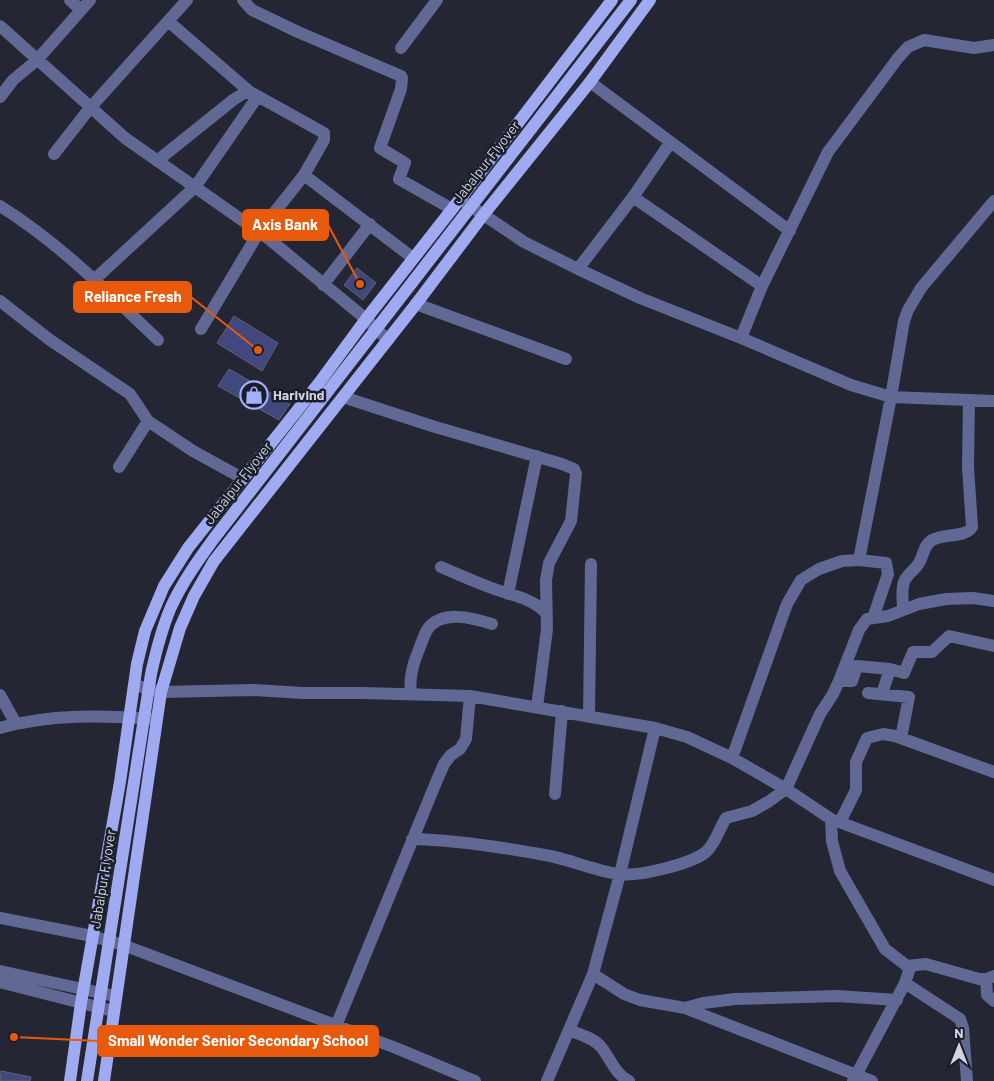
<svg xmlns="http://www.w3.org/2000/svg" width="994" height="1081" font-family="Barlow,sans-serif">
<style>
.building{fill:#41487e;stroke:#5f6272}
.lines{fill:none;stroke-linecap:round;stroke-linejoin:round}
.minor{stroke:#616893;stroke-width:12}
.major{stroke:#9faaf0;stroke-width:12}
.major-bridge{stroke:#9faaf0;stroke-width:12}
.labels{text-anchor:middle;stroke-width:5;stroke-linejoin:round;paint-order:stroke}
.street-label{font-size:14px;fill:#d3d5de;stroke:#1a1d2a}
.poi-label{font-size:14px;font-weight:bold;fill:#d3d5de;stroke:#1a1d2a;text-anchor:start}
.leader{fill:none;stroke:#e8590c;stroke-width:2}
.callout-dot{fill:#e8590c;stroke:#1a1d2a;stroke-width:2}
.callout{fill:#e8590c;stroke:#e8590c;stroke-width:2}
.callout-label{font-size:15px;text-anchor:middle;font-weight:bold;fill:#fff}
</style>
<rect width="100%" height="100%" fill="#242634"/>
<!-- building -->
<path class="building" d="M 357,268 L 376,283 L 363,300 L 344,285 Z
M 234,316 L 278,343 L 262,371 L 217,343 Z
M 229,369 L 290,404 L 279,420 L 218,386 Z
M 1,1071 L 31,1077 L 30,1081 L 0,1081 Z"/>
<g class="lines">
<!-- minor -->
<path class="minor" d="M 70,0 L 81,10
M 243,0 L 252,10 L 298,32 L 401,76 L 402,78 L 401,89 L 380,148 L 405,163 L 399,179 L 452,209
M 168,21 L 250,92
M 0,26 L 125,138 L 269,239 L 366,319 L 388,340
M 401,48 L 437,0
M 590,82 L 790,231
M 0,97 L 13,80 L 37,60 L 90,0
M 54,154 L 90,108 L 187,0
M 157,161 L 233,100 L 244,93 L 252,93 L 324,133 L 324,140 L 304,175 L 259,232 L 201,329
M 304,175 L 413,258
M 633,197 L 762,286
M 460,199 L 524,242 L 578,269 L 640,298 L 741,338 L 851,385 L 891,397 L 994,401
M 0,206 C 59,243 108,292 158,340
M 578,269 L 633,197 L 670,143
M 95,279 L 195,187 L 258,96
M 323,285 L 370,224
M 0,301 L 50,340 L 130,394 L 148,421 L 193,451 L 242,478
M 416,304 L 566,359
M 741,338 L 762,286 L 828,152 L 898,58 L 908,47 L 924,40 L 974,48 L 994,45
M 343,397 L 432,426 L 562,464 L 574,469 L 576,474 L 571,521 L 549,563 L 546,580 L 547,629 L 537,707
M 119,467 L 148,421
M 859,560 L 891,397 L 904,321 L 908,310 L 921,288 L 994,201
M 441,567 C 457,574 473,581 489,587 C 509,595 531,597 546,613
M 508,594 L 537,456
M 903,609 C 903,601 901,590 904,582 C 907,574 915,570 919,563 C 924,555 923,546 932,540 C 944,533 966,538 972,527 L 968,467 L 969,400
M 839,681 L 852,681 L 857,666 L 890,669
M 134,685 L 161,692 L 253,690 L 303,693 L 364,693 L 470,696 L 655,728 L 687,737 L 732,758 L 786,789 L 831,819 L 994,880
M 868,693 L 909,697 L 901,738
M 411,694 C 409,679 412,666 418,652 C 421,645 423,637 427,630 C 441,609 473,618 492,624
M 882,694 L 890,669 L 904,673 L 913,652 L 932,652 L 949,636 L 994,646
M 0,695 L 16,724
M 589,716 L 591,564
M 0,728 C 49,714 103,715 154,719
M 732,758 L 787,604 L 801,580 L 819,569 L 842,561 L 859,560 L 886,563 L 888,574 L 873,618
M 555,794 L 562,711
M 831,819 L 832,841 L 840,871 L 885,949 L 907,966 L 909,971 L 905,983 L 960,1019 L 963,1028 L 967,1081
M 840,822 L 856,790 L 856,762 L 867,738 L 883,734 L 895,736 L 994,772
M 412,839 C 457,840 501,847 545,855 C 570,859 594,871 619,874 C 637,877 693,864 707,851 C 716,842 719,829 726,818 L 752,811 L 768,802 L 786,789 L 820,714 L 833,694 L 839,681 L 859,630 L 867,619 L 888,616 L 919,604 L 946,599 L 973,598 L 994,601
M 0,918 L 92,936 L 123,945 L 396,1048 L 475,1081
M 907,966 L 926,964 L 979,979 L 986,979 L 994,976
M 0,971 L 115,996
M 593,974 L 624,994 L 640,1000 L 685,1008 L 872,1081
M 986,979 L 987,995 L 994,1001
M 0,982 L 113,1011
M 685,1008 L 703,1003 L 735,999 L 837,996 L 897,1000
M 336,1026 L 437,780 L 444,764 L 451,755 L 460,749 L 466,739 L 470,696
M 569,1030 C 579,1034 594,1038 601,1047 C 611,1059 614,1073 629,1081
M 547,1081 L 593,974 L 620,874 L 655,728
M 853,1081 L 905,983"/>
<!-- major -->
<path class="major" d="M 70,1081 L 81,1003 L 120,782 L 137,664 L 145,631 L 164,586 L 188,548 L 319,383 L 366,319 L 460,199 L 612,0
M 104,1081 L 161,692 L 180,628 L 194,596 L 214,561 L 416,304 L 484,214 L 590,82 L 650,0"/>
<!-- major-bridge -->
<path class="major-bridge" d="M 87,1081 L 151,674 C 156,651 162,628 171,607 C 183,581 199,559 215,537 L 631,0"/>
</g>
<!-- icons -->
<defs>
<g id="shop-ring" transform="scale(1.4375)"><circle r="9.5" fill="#1a1d2a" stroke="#a5b1fc" stroke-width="1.5"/><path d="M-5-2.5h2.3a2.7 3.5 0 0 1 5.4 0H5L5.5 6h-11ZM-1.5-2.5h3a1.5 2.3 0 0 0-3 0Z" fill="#a5b1fc"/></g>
</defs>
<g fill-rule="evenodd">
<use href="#shop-ring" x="254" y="395"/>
</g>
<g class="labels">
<!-- street labels -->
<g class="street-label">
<text transform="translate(486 162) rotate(-52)" y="5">Jabalpur Flyover</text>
<text transform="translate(238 483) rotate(-52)" y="5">Jabalpur Flyover</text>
<text transform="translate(103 879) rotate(-81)" y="5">Jabalpur Flyover</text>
</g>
<!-- poi labels -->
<g class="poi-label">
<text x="273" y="400">Harivind</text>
</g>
</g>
<!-- callouts -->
<path class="leader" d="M360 284L328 225M258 350L191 297M14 1037L98 1041"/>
<g class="callout-dot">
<circle cx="360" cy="284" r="5"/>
<circle cx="258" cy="350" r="5"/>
<circle cx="14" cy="1037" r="5"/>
</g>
<g class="callout">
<rect x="243" y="210" width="85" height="30" rx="5"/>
<rect x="74" y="282" width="117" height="30" rx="5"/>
<rect x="98" y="1026" width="280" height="30" rx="5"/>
</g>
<g class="callout-label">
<text x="285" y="230">Axis Bank</text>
<text x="133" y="302">Reliance Fresh</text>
<text x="238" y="1046">Small Wonder Senior Secondary School</text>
</g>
<!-- north arrow -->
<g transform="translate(959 1046)" stroke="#1a1d2a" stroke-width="4" paint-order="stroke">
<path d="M0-4L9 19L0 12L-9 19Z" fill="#d3d5de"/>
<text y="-8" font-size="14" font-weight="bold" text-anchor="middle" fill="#d3d5de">N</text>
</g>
</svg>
